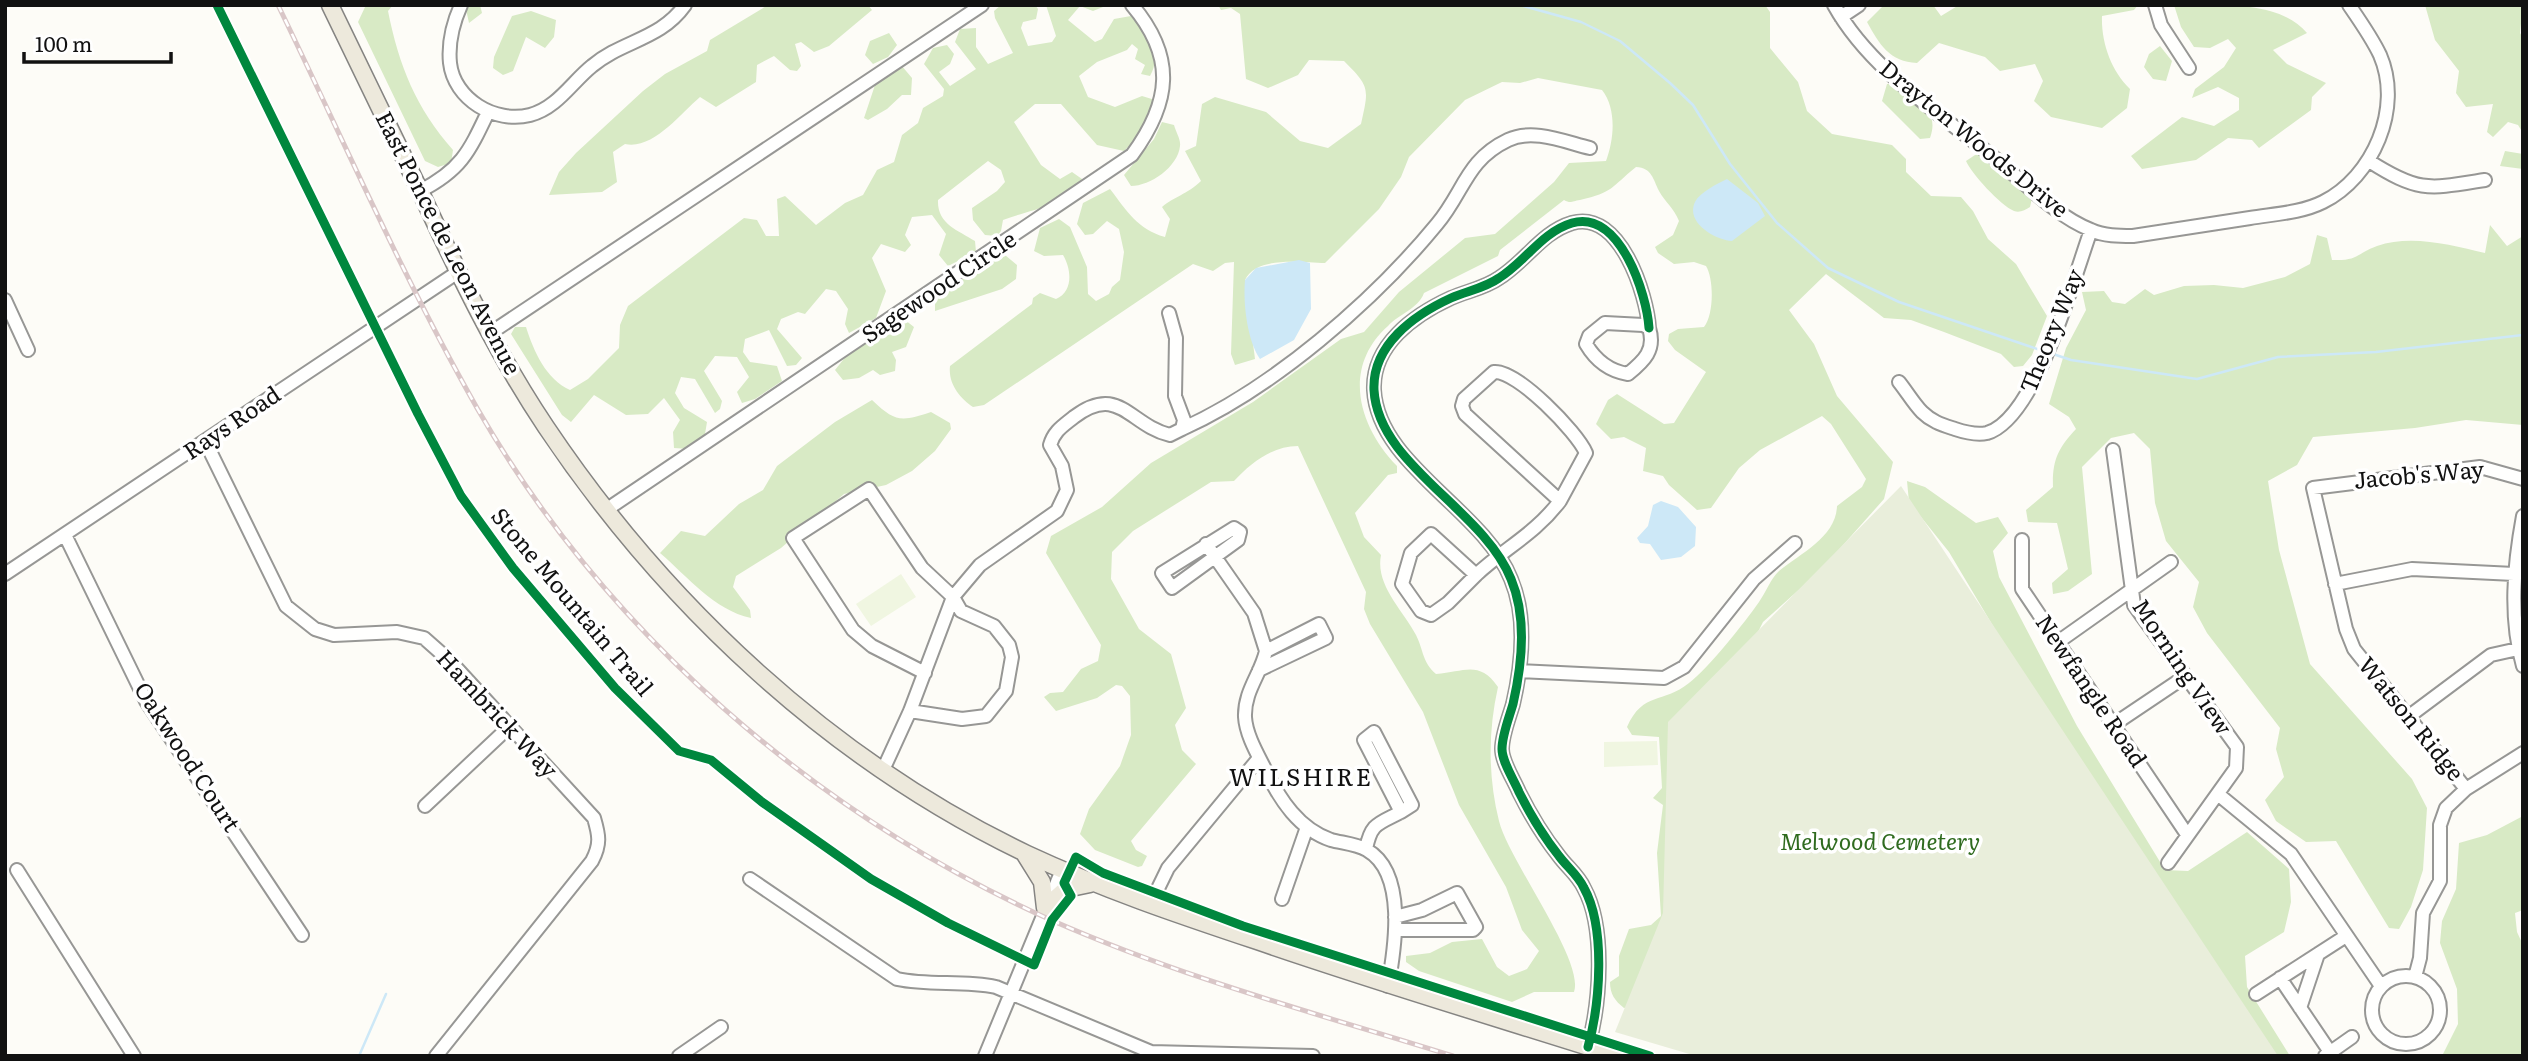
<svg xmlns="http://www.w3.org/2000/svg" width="2528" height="1061" font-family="Literata,serif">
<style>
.forest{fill:#d8eac5}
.cemetery{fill:#e9eedb}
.pitch{fill:#f0f6e1}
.water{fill:#cde8f7}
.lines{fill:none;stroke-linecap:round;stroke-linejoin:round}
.stream{stroke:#cde8f7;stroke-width:2.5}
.minor-casing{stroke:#979795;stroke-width:16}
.major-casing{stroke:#858482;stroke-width:19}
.minor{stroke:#fffffe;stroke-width:12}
.major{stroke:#ede9dc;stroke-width:16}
.rail-casing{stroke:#d9c6c7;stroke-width:5}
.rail{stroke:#fff;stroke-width:2.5;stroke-dasharray:8;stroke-linecap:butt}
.cycleway-casing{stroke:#fff;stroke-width:13}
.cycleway{stroke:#00873e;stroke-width:9}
.labels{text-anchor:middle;stroke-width:7;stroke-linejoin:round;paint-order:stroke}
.street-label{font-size:23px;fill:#111;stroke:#fff}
.park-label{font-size:23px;font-style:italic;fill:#2f6b1f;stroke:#fff}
.neighbourhood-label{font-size:24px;letter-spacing:2px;fill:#111;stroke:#fff}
</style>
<rect width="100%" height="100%" fill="#fdfcf7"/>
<!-- forest -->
<path class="forest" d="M 366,5 L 393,5 L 388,11 C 399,66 416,108 453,150 L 451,163 L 438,167 L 425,161 L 358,22 Z
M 465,5 L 480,5 L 482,13 L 469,23 Z
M 768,5 L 868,5 L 872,10 L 829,46 L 814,52 L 801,42 L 795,44 L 801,66 L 797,71 L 790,70 L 774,56 L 757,65 L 756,82 L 716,107 L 700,97 C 680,114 653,150 625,144 L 613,152 L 617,182 L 602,192 L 549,195 L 559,172 L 576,153 L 643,91 L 665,74 L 707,51 L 710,40 Z
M 1001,5 L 1035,5 L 1038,9 L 1036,19 L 1023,22 L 1021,28 L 1028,46 L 1052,42 L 1056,36 L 1046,5 L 1108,5 L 1093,11 L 1080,6 L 1068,20 L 1095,42 L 1102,39 L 1114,19 L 1131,16 C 1146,32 1163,54 1150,76 L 1141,74 L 1145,65 L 1135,59 L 1138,49 L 1132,44 L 1127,50 L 1097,62 L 1079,76 L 1088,97 L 1115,107 L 1142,96 L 1155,100 L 1141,134 L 1124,151 L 1097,145 L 1061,104 L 1035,104 L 1014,122 L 1041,165 L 1060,179 L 1072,172 L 1082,179 C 1068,206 1028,210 1003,220 L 1001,231 L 997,236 L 985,235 L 973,220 L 972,208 L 997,191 L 1005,182 L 1001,170 L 988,161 L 938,200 C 937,224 958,230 975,241 L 976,252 L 948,266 L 939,255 L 946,234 L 932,215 L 912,217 L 905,235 L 911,245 L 905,252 L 881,244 L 872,258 L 886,291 L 876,318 L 849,333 L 845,324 L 848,309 L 836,291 L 826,289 L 805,314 L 798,312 L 781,319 L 777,329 L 802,358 L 796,365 L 787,366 L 769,330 L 745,339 L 743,352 L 750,362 L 777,366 L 782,381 L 755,399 L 742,403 L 737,392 L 749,377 L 737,357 L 715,356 L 704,371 L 722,401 L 720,409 L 715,413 L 695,379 L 681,377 L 675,393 L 684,408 L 707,422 L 705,434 L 689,449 L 674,448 L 673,432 L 680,420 L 664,398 L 648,414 L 626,415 L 594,395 L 571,422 L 562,415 L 511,334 L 515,327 L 526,327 C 534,352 546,379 570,390 L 588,379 L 619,348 L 620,325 L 628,306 L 744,218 L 757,220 L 766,236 L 779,236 L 777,199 L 785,196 L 816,225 L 845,203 L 863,195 L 877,170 L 894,162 L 902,135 L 918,123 L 923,108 L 943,96 L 944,89 L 924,64 L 933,48 L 947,45 L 954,54 L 950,64 L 939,72 L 950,86 L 976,69 L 955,42 L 960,29 L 976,28 L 976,47 L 988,64 L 1013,53 L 995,18 L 994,11 Z
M 1218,5 L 1765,5 L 1770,12 L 1770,48 L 1798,82 L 1807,111 L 1832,134 L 1892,145 L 1906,159 L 1906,172 L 1931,196 L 1961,197 L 1973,211 L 1988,239 L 2016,264 L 2047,316 L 2032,355 L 2023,366 L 2014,367 L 2001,354 L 1944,332 L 1911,320 L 1884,318 L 1826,274 L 1789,310 L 1814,344 L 1837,396 L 1893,462 L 1884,499 L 1821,570 L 1763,622 L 1748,652 L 1682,899 L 1635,1005 L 1624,1008 C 1615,1001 1610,994 1610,982 L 1619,976 L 1619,956 L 1629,929 L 1651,925 L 1661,916 L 1657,853 L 1663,805 L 1653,798 L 1662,788 L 1659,737 L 1632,735 L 1627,727 C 1643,691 1663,704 1689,683 C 1708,669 1745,622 1759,602 C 1766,592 1771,578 1779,571 C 1801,553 1836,537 1837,506 L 1862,487 L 1866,479 L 1831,424 L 1822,416 L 1760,450 L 1739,468 L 1711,508 L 1697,510 L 1669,485 L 1663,476 L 1643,471 L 1646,448 L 1624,437 L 1611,439 L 1596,424 L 1608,400 L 1617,394 L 1664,424 L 1674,423 L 1706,372 L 1675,350 L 1668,341 L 1669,334 L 1678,329 L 1704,327 C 1714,315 1714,279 1706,266 L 1694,262 L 1674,264 L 1658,253 L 1655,247 L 1673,235 L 1679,221 C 1674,208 1665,202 1659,191 C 1653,179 1652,168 1636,167 C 1610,188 1614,192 1580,200 C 1572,201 1571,204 1564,200 L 1500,250 L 1498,256 L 1424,293 C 1418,309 1399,314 1388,326 C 1341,368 1359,427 1397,466 L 1397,473 L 1388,475 L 1355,513 L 1364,537 L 1381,555 C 1375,585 1403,610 1416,635 C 1424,651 1422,662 1436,674 C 1465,672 1479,660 1498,687 C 1488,731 1488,777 1499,821 C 1509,861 1585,961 1574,992 L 1534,992 L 1512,1002 L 1419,971 L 1406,962 L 1406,956 L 1430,953 L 1452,942 L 1482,939 L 1497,967 L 1509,976 L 1527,969 L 1539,951 L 1522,930 L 1506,887 L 1459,805 L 1423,712 L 1370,624 L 1364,609 L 1366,592 L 1298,446 C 1272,446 1251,463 1234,481 L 1211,482 L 1133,531 L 1112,552 L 1111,579 L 1139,629 L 1171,654 L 1186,708 L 1175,725 L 1182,750 L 1196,764 L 1131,841 L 1136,850 L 1147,856 L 1142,866 L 1138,867 L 1095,850 L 1080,834 L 1089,809 L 1120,766 L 1131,735 L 1130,696 L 1122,686 L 1116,685 L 1097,698 L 1056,711 L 1044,697 L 1050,693 L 1063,692 L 1081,669 L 1098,661 L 1101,645 L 1046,553 L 1051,536 L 1102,507 L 1151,463 L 1253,402 L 1341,339 L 1364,332 L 1399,292 L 1465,238 L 1495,234 L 1554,182 L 1569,163 L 1606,161 C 1614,140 1617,109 1602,90 L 1538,78 L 1520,83 L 1502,82 L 1465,100 L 1409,157 L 1401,177 L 1379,209 L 1325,263 C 1302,263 1257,255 1245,280 L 1255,359 L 1235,365 L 1231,354 L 1234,262 L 1225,263 L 1213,271 L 1193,264 L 984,405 L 973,407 C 960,398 948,384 950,366 L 1032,304 L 1033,298 L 1040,293 L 1056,299 C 1073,292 1072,270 1063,255 L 1044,256 L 1034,251 L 1040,228 L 1059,219 L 1070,227 L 1087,267 L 1088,294 L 1096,301 L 1109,294 L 1112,287 L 1120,280 L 1124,252 L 1119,229 L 1107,221 L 1093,234 L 1085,235 L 1077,224 L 1083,203 L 1110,189 C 1127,211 1137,229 1165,237 L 1170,219 L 1162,207 C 1175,196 1186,195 1201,181 L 1185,151 L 1196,146 L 1202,104 L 1215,97 L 1266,112 L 1300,141 L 1328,148 L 1361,124 C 1369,88 1370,87 1344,61 L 1309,60 L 1298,75 L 1268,88 L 1246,79 L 1240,14 L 1231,8 L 1221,10 Z
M 1884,5 L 1933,5 L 1941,16 L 1959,5 L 2138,5 L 2134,10 L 2102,16 C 2101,42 2111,71 2130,89 L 2127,108 L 2102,128 L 2051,117 L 2034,101 L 2043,81 L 2035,64 L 2000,71 L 1985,57 L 1939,43 L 1917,63 C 1890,62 1879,44 1867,22 Z
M 2174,5 C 2218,5 2280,0 2307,33 L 2273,50 L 2287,64 L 2326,83 L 2312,97 L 2311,110 L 2259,148 L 2252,140 L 2228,138 L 2196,160 L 2142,169 L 2131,156 L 2182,117 L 2214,126 L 2239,110 L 2239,98 L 2218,87 L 2192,98 L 2195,89 L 2224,67 L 2236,48 L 2228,39 L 2210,48 L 2194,47 L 2181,27 Z
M 2425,5 L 2523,5 L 2520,33 L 2523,38 L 2523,133 L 2518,125 L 2508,122 L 2493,137 L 2487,132 L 2493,104 L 2466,107 L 2456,93 L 2459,71 L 2435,40 Z
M 531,11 L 556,20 L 554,37 L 545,48 L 526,37 L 513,71 L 503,75 L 493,68 L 494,57 L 512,16 Z
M 889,33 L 897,45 L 888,57 L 873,64 L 865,55 L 870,41 Z
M 2160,46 L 2172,61 L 2166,81 L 2153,79 L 2144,67 L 2149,54 Z
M 901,65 L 912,78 L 911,95 L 902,95 L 887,109 L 868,120 L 864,118 L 875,85 Z
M 1887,84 L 1899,84 C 1918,102 1940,110 1930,138 L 1920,139 L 1882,101 Z
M 1162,122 L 1174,125 C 1176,132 1181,140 1180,146 C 1178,167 1150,186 1131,186 L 1124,175 L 1154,139 Z
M 2505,151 L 2523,154 L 2523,169 L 2500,166 Z
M 1978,153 L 2032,198 L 2030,207 C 2025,210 2020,213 2014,211 C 2000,205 1972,174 1966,161 Z
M 2490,225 L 2507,246 L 2523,236 L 2523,425 L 2466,420 L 2415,428 L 2313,437 L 2297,465 L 2268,481 L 2279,550 L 2310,664 L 2412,779 L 2427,808 L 2423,870 L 2411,907 L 2399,929 L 2389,928 L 2336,841 L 2306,842 L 2276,821 L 2265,800 L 2284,777 L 2276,749 L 2280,728 L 2207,633 L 2193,607 L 2199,582 L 2166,541 L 2155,503 L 2150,449 L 2134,433 L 2111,438 L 2082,467 L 2092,574 L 2068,591 L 2053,594 L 2052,583 L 2068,569 L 2057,523 L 2028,522 L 2026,510 L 2053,487 C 2052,461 2058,448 2076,429 L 2069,417 L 2049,404 L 2066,348 L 2086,310 L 2082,292 L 2104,291 L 2112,302 L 2125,304 L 2145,289 L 2154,295 L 2184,286 L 2214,285 L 2243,288 L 2285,277 L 2310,264 L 2317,235 L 2327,238 L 2332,260 C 2359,261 2355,254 2377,246 C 2411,234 2451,245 2485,253 Z
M 1005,255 L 1017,265 L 1016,279 L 1002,289 L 935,311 L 935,298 L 984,263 Z
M 905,320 L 914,327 L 906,347 L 892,352 L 896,360 L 895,371 L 880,375 L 873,370 L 859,378 L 843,380 L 835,370 L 847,355 Z
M 872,400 C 895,422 901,422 931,412 L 950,423 L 951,429 L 935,451 L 912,471 L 886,485 L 844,494 L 781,548 L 736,576 L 733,587 L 750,610 L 751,618 C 714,610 688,577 660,553 L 681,531 L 705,536 L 739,504 L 763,490 L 777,466 L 835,422 Z
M 1907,481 L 1925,487 L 1976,523 L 1998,517 L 2008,533 L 1993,551 L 1999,577 L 2077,726 L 2165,870 L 2188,871 L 2247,832 L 2289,869 L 2291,902 L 2284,932 L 2245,956 L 2247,987 L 2290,1056 L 2272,1056 L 2059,737 L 1949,552 L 1909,502 Z
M 2523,816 L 2523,910 L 2515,913 L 2517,932 L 2523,945 L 2523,1056 L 2442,1056 L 2458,1024 L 2457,989 L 2440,943 L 2442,921 L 2456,889 L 2459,843 L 2487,835 Z"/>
<!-- cemetery -->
<path class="cemetery" d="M 1901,486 L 2278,1056 L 1696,1056 L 1615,1032 L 1663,913 L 1668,722 Z"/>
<!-- pitch -->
<path class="pitch" d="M 901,574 L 916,597 L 871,626 L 856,604 Z
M 1657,741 L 1658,765 L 1604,767 L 1604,742 Z"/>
<!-- water -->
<path class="water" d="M 1727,179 L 1758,203 L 1765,216 L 1732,241 C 1716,240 1685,223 1695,202 C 1700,192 1717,184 1727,179 Z
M 1299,260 L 1310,263 L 1311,309 L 1294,340 L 1260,359 C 1247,340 1243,303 1245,280 L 1256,268 Z
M 1661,501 L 1678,507 L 1696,527 L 1695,546 L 1681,557 L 1661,560 L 1650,544 L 1640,543 L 1637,538 L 1648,526 L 1653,505 Z"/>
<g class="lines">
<!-- stream -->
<path class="stream" d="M 1520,5 L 1581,22 L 1620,41 L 1670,83 L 1693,105 L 1730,164 L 1777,223 L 1828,268 L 1899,302 L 2043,351
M 2050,353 L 2071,360 L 2197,379 L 2278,357 L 2376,352 L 2523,335
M 359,1056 L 386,994"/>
<!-- minor casing -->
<g class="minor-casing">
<path id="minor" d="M 461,5 C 453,23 448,43 450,63 C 454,99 495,124 530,115 C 557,108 572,82 592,66 C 623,40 660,40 685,5
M 1834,5 C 1870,70 1941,114 1997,160 C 2026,184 2056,216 2091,230 C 2104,236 2119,236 2133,236 C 2172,230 2211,224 2250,218 C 2274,214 2301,213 2323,202 C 2373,177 2403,108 2380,55 C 2372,38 2360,21 2349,5
M 2155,5 L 2161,25 L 2189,68
M 1841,17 L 1859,5
M 2369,161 C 2419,193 2429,189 2485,180
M 420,191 C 461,170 469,152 488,112
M 5,300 L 28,350
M 1605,323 L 1643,325 L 1649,328 C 1656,350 1644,361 1628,374 C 1609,371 1596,361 1586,344 L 1589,336 Z
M 489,334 L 982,5
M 1494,372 C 1517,370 1577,432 1586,453 L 1560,501 L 1465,414 L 1462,406 L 1464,399 Z
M 1899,382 C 1907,392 1914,404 1922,412 C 1932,422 1943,425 1955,429 C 1964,432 1978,435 1987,433 C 2036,419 2074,277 2091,230
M 1182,429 C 1273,388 1373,302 1437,224 C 1464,192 1466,160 1508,140 C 1533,128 1565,142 1590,148
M 205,441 L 286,606 L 315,629 L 334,635 L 397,632 L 424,638 L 450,661 L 594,818 C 599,835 601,844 592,861 L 436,1056
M 2113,450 L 2134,605 L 2237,747 L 2236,768 L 2168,863
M 606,510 L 1132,155 C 1171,102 1176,57 1132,5
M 2523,516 C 2514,565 2509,617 2523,666
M 1234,528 L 1240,532 L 1238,540 L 1172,588 L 1162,573 Z
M 1431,534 L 1476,575 L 1448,603 L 1431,615 L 1421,611 L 1402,584 L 1411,553 Z
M 65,535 L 146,701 L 302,935
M 2022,540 L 2022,589 L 2186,833
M 1206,544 L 1254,613 L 1266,651 C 1261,674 1244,691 1245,717 C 1246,735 1258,755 1266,771 C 1280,800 1299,829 1331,840 C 1342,843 1356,844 1367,850 C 1407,873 1395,948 1388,986
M 5,574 L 458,272
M 1476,575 C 1506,547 1534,535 1560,501
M 2335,584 L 2412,569 L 2514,574
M 2058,642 L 2171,562
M 1259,670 L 1326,638 L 1319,624 L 1266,651
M 1520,671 L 1664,678 L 1684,667 L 1754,579 L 1795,543
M 910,711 L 962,719 L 986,716 L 1006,691 L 1012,657 L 1009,645 L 994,626 L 961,611 L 953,597 L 922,568 L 869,489 L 793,538 L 853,630 L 872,646 L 925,673
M 2408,717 L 2491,655 L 2518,649
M 2113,725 L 2186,676
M 883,770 L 910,711 L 953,597 L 980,565 L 1057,511 L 1067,490 L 1062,466 L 1050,445 C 1054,431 1063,426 1074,417 C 1119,383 1129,425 1170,435 L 1182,429 L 1184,420 L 1175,396 L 1176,338 L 1169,313
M 2466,789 L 2354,649 L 2346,629 L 2313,488 L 2480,467 L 2523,479
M 2219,795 L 2291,854 L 2381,986
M 425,806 L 510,726
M 1366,849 C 1371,823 1378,824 1401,812 L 1364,740 L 1374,732 L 1412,805 L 1401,812
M 17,870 L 134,1056
M 750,879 L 897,979 C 930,986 963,980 996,987 L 1151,1052 L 1313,1056
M 1282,899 L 1307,827
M 1150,905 L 1168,868 L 1259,758
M 1395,930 L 1473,930 L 1476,927 L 1457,893 L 1422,910 L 1395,917
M2372 1010a34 34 0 1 1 68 0a34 34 0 1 1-68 0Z
M 2415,977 L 2420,958 L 2423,913 L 2440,881 L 2440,825 L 2446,808 L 2466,789 L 2523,753
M 2280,978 L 2330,1052
M 2256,994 L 2346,936
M 2300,1008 L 2318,954
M 1588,1047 C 1600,1004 1606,928 1584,888 C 1578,875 1567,867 1559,856 C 1544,837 1530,814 1519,792 C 1514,780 1502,762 1502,749 C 1502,735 1509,718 1513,704 C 1522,665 1527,617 1511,579 C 1483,509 1378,465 1374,390 C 1372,345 1414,315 1451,298 C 1467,291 1485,288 1499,278 C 1525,262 1542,232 1572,223 C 1620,209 1647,295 1649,328
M 679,1056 L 721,1027
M 985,1056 L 1062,870
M 2325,1056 L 2352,1037"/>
</g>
<!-- major casing -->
<g class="major-casing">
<path id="major" d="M 330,5 C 361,69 392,132 422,195 C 459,275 497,354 546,427 C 666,606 832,761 1027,854 C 1102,889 1179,915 1257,941 C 1376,982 1497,1018 1617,1056
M 1024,853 L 1042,882 L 1045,908
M 1045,908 L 1066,889 L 1090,884"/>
</g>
<!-- minor -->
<use href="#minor" class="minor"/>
<!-- major -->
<use href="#major" class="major"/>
<!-- rail casing -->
<g class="rail-casing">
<path id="rail" d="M 278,5 C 343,139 403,278 477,408 C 606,633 815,814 1051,920 C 1180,977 1318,1014 1453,1056"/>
</g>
<!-- rail -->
<use href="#rail" class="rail"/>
<!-- cycleway casing -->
<g class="cycleway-casing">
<path id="cycleway" d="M 217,5 L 418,414 L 461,496 L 513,568 L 615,688 L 679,751 L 711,760 L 762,802 L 871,879 L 948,923 L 1034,965 L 1052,920 L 1071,896 L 1064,883 L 1076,857 L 1103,873 L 1243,926 L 1650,1056
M 1588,1047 C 1600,1004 1606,928 1584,888 C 1578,875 1567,867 1559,856 C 1544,837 1530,814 1519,792 C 1514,780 1502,762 1502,749 C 1502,735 1509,718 1513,704 C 1522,665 1527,617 1511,579 C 1483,509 1378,465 1374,390 C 1372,345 1414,315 1451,298 C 1467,291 1485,288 1499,278 C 1525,262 1542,232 1572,223 C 1620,209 1647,295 1649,328"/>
</g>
<!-- cycleway -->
<use href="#cycleway" class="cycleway"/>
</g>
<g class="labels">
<!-- street labels -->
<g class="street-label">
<text transform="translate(1974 139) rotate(39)" y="8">Drayton Woods Drive</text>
<text transform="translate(448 243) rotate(63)" y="8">East Ponce de Leon Avenue</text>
<text transform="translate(939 287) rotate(-34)" y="8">Sagewood Circle</text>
<text transform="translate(2052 331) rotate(-68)" y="8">Theory Way</text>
<text transform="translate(232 423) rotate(-34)" y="8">Rays Road</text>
<text transform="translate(2419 475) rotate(-5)" y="8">Jacob's Way</text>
<text transform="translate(572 602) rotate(50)" y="8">Stone Mountain Trail</text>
<text transform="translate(2182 667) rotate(56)" y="8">Morning View</text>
<text transform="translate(2091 691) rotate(56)" y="8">Newfangle Road</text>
<text transform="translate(497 714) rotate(47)" y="8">Hambrick Way</text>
<text transform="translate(2411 719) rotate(51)" y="8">Watson Ridge</text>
<text transform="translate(187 757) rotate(57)" y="8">Oakwood Court</text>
</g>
<!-- park labels -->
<g class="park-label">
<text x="1880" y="850">Melwood Cemetery</text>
</g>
<!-- neighbourhood labels -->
<g class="neighbourhood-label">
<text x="1301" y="786">WILSHIRE</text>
</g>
</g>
<!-- border -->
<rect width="2528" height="1061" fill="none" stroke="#111111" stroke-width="14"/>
<!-- scale -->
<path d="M24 52v10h147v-10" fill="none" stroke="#111111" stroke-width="3.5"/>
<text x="35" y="52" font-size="21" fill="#111111" stroke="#ffffff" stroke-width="5" paint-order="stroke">100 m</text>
</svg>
